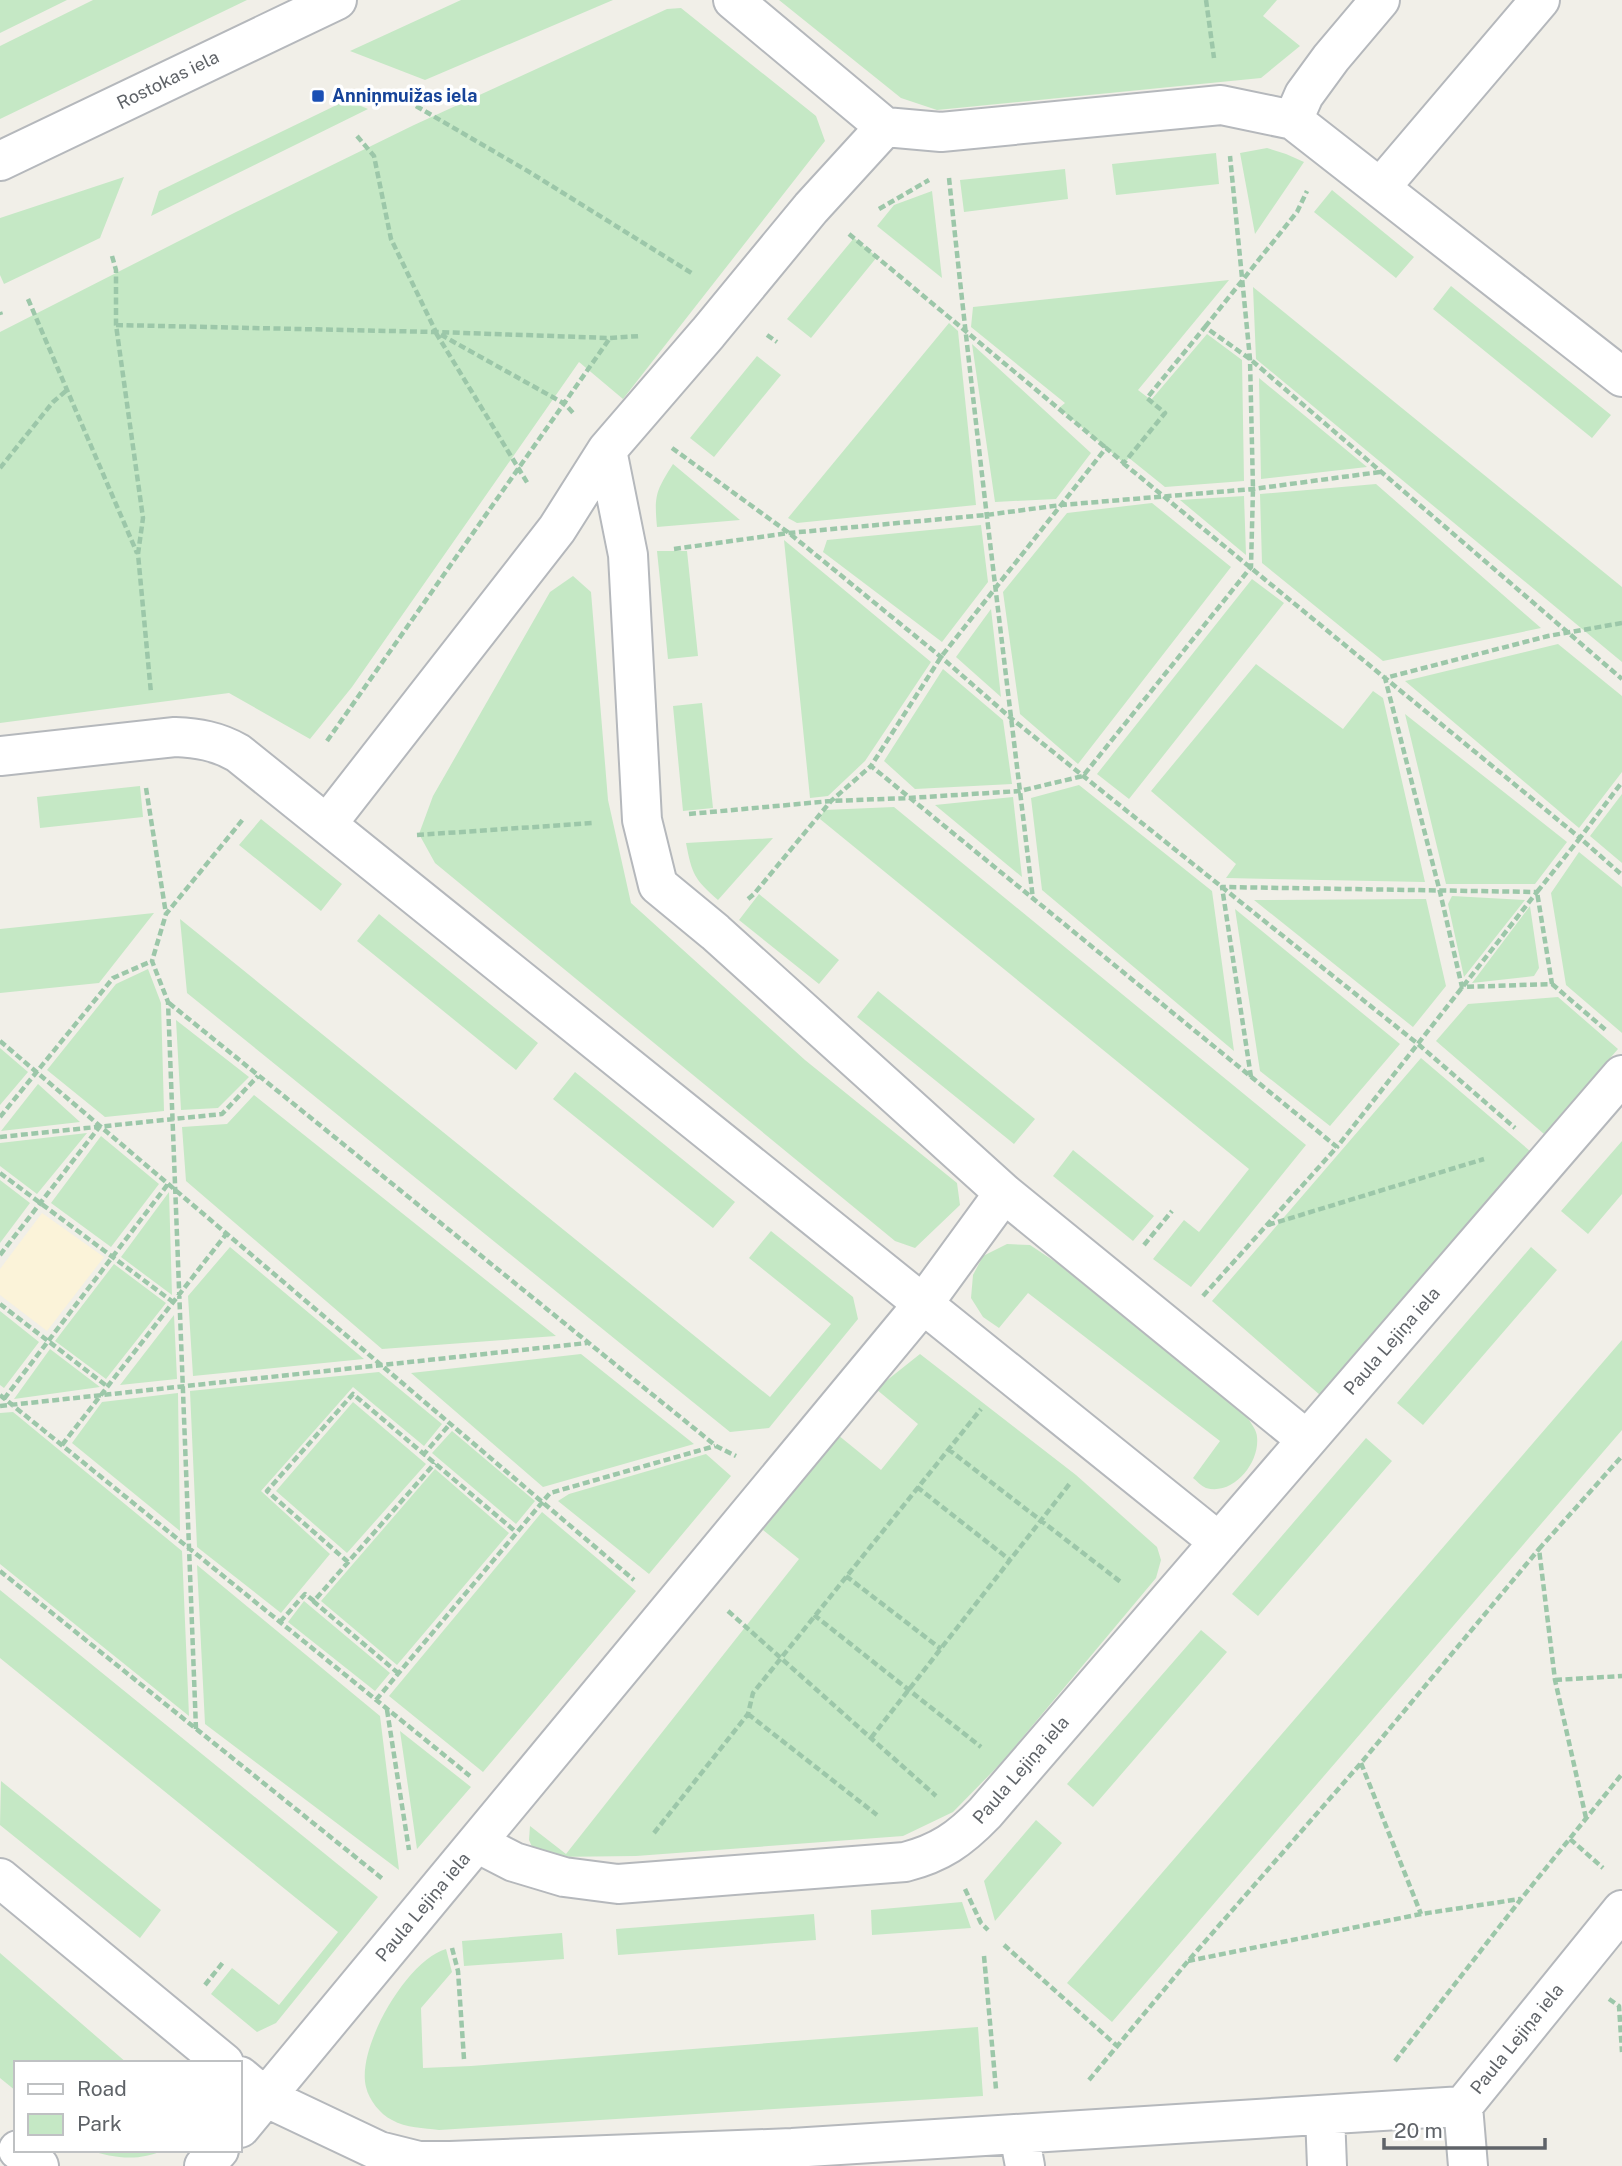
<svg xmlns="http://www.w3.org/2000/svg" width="1622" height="2166" font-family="'Public Sans',sans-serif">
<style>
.green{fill:#c5e8c5}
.sand{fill:#fbf3d9}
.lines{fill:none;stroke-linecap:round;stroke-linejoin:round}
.minor-casing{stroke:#b5b8bc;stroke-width:42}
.path{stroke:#9cc7a9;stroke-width:4.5;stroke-dasharray:7 3.5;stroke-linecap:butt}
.minor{stroke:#fff;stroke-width:38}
.transit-dot{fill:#1a4fb4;stroke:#fff;stroke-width:2.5}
.labels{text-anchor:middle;stroke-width:7;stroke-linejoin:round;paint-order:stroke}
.street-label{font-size:18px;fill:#5f6368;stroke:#fff}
.transit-label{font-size:18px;font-weight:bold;fill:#164399;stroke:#fff;text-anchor:start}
</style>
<rect width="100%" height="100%" fill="#f1efe8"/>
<!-- green -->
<path class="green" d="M 0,0 L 67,0 L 0,33 Z
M 93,0 L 247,0 L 0,119 L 0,46 Z
M 461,0 L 613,0 L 425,80 L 350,51 Z
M 779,0 L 1277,0 L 1263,16 L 1300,46 L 1261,78 L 937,110 L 901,98 Z
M 681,8 L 816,116 L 825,141 L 623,399 L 579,362 L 352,687 L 310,739 L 229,693 L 0,723 L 0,332 L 236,212 L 414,125 L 667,9 Z
M 347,100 L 368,109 L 151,216 L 159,191 Z
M 1267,148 L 1286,154 L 1304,162 L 1255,234 L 1240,153 Z
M 1216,153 L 1219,184 L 1116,195 L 1112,164 Z
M 1065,169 L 1068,199 L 964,212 L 960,180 Z
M 124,177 L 100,238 L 4,284 L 0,275 L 0,218 Z
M 1332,190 L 1414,257 L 1396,278 L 1314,212 Z
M 932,191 L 942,278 L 877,226 L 894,205 Z
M 854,238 L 877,257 L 811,338 L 787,319 Z
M 1229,280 L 1138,390 L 1151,400 L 1207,334 L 1242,360 L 1244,481 L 1165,487 L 1129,458 L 1124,463 L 1059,408 L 1065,403 L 971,327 L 973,307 Z
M 1451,286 L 1611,415 L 1592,438 L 1433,309 Z
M 1253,287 L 1622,587 L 1622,662 L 1256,359 Z
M 949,323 L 958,331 L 976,505 L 797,523 L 788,518 Z
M 972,344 L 1091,453 L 1056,499 L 995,502 Z
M 757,356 L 781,375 L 714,457 L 690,438 Z
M 1259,378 L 1367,467 L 1261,479 Z
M 673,464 L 740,520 L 657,527 C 654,495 656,491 673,464 Z
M 1376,484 L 1541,628 L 1383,661 L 1262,563 L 1260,494 Z
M 1244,496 L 1246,555 L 1180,500 Z
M 1152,503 L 1231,567 L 1078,764 L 1020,714 L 1003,592 L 1067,513 Z
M 981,525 L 988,582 L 942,642 L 823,552 L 827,540 Z
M 784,540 L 931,662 L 865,761 L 828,796 L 810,798 Z
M 657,551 L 687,551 L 698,656 L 668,659 Z
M 573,576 L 591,592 L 608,800 L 631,903 L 805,1060 L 957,1183 L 960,1205 L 915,1248 L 895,1241 L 435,863 L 419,834 L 433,796 L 550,592 Z
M 1252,579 L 1284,603 L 1129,799 L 1097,774 Z
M 991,609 L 1001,697 L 956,657 Z
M 1558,644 L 1622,696 L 1622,772 L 1579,828 L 1405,681 Z
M 1256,664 L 1343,729 L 1373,691 L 1383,698 L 1425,882 L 1226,878 L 1236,864 L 1151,791 Z
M 943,669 L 1003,720 L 1012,784 L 915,789 L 884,761 Z
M 702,703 L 713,808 L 683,811 L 673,706 Z
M 1405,714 L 1567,842 L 1535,884 L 1446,884 Z
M 1079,785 L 1212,891 L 1234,1051 L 1042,890 L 1031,798 Z
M 140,786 L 143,817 L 40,828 L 37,797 Z
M 1622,794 L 1622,863 L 1590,836 Z
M 1013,797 L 1022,877 L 935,805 Z
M 894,807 L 1306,1145 L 1191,1287 L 1153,1259 L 1184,1220 L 1199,1232 L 1249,1169 L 820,819 L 824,810 Z
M 261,819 L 342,884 L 321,911 L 239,845 Z
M 773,838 L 718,900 C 694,879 692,874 686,843 Z
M 1579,852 L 1622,887 L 1622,1033 L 1566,985 L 1551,893 Z
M 759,894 L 839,960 L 819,984 L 739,920 Z
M 1452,896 L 1525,900 L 1464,977 L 1448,904 Z
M 1426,899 L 1446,986 L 1413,1027 L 1254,900 Z
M 1530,906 L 1539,968 L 1534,976 L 1472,983 Z
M 1235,909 L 1400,1044 L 1330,1126 L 1260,1071 Z
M 154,913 L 99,983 L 0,993 L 0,929 Z
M 379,914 L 538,1043 L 516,1070 L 357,941 Z
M 180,919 L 770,1397 L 831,1324 L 749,1258 L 771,1231 L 853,1297 L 858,1319 L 769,1428 L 730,1432 L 187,993 Z
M 148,969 L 161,1003 L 164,1111 L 105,1117 L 47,1070 L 116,984 Z
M 878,991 L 1035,1119 L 1014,1144 L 857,1017 Z
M 1558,997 L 1618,1049 L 1544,1134 L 1436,1041 L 1468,1004 Z
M 176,1020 L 249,1077 L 218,1108 L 181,1110 Z
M 0,1048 L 28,1072 L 0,1105 Z
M 1421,1058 L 1530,1151 L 1320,1395 L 1212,1301 Z
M 575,1072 L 735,1202 L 713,1228 L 553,1099 Z
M 38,1084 L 80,1122 L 1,1131 Z
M 254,1095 L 556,1336 L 382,1349 L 186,1181 L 182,1127 L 227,1124 Z
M 87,1133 L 37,1194 L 0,1166 L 0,1143 Z
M 101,1136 L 159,1184 L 111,1247 L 51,1203 Z
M 1622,1141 L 1622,1194 L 1588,1234 L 1561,1211 Z
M 1073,1150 L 1154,1216 L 1133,1241 L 1053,1176 Z
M 0,1180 L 30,1203 L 0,1243 Z
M 169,1192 L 172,1295 L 121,1257 Z
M 1007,1244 L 1030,1245 L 1057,1263 L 1247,1417 C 1251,1423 1257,1431 1257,1437 C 1260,1463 1233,1496 1206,1488 C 1201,1486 1197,1481 1193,1478 L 1220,1441 L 1028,1293 L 999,1328 L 983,1317 L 971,1298 L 973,1275 L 983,1256 Z
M 230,1247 L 364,1359 L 193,1376 L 188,1296 Z
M 1531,1247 L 1557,1270 L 1423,1425 L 1397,1403 Z
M 114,1264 L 166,1303 L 106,1379 L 55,1341 Z
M 0,1311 L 39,1342 L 4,1388 L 0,1385 Z
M 174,1315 L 177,1379 L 120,1385 Z
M 1622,1340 L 1622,1430 L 1112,2022 L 1067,1983 Z
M 50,1349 L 100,1387 L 14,1399 Z
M 581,1354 L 694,1444 L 543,1487 L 411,1373 Z
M 920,1354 L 1076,1475 L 1157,1547 L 1161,1560 L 1156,1578 L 1002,1762 L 953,1812 L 903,1836 L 636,1856 L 550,1857 L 533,1849 L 529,1840 L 530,1826 L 566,1854 L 799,1559 L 763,1530 L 838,1435 L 881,1470 L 918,1424 L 876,1389 Z
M 379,1372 L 442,1424 L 424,1446 L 353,1387 L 261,1491 L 330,1554 L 281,1613 L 197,1547 L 190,1391 Z
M 178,1393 L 178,1394 L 180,1531 L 72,1443 L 102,1402 Z
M 353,1402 L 426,1464 L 347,1553 L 276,1491 Z
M 13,1412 L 182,1551 L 189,1716 L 0,1564 L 0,1413 Z
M 452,1431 L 535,1501 L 516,1524 L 432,1453 Z
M 1366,1438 L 1392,1461 L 1258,1616 L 1232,1594 Z
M 706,1454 L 731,1476 L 649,1574 L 558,1501 L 569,1494 Z
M 435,1469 L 509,1533 L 397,1665 L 321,1601 Z
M 542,1512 L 636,1591 L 483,1772 L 389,1696 Z
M 197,1565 L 380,1716 L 399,1870 L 205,1724 Z
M 0,1590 L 378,1897 L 276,2023 L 257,2032 L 211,1994 L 232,1968 L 279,2005 L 338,1932 L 0,1658 Z
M 304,1601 L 390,1673 L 375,1691 L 288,1622 Z
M 1201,1630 L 1227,1652 L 1093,1807 L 1067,1784 Z
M 400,1731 L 471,1787 L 417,1849 Z
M 1,1781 L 161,1910 L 140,1938 L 0,1825 Z
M 1036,1820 L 1062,1843 L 995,1921 L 984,1881 Z
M 962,1902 L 971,1928 L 872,1935 L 871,1910 Z
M 814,1914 L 816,1940 L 618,1955 L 616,1929 Z
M 562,1933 L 564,1959 L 464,1966 L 462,1941 Z
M 446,1949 L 452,1972 L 421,2008 L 423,2068 L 471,2066 L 978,2027 L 983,2096 L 439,2130 C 424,2128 406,2128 392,2120 C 380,2114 369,2100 366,2087 C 356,2048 407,1960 446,1949 Z
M 0,1953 L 127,2063 L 16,2063 L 16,2091 L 0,2078 Z
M 88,2150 L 164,2150 C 138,2162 114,2158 88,2150 Z"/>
<!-- sand -->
<path class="sand" d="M 42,1213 L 104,1257 L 47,1331 L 0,1295 L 0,1269 Z"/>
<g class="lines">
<!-- minor casing -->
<g class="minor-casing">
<path id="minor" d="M 733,0 L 885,127 L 941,132 L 1221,105 L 1293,120 L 1622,377
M 1293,120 L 1304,95 L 1331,58 L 1380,0
M 885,127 L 811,208 L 708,333 L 607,450 L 628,555 L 642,820 L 658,885 L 715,932 L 1005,1194 L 1307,1440
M 0,161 L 337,0
M 1380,188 L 1540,0
M 0,756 L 175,737 C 198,738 217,741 238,753 L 1219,1542
M 327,824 L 557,529 L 607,450
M 477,1843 L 514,1862 L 564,1877 L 618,1884 L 905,1862 C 940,1853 960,1839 985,1813 L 1622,1075
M 0,1878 L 224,2063
M 240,2076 L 265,2097 L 379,2151 L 419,2161 L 450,2161 L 792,2148 L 1463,2106 L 1622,1910
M 1463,2106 L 1468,2166
M 1325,2115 L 1327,2166
M 240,2128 L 923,1304 L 1004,1193
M 1019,2134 L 1025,2166
M 18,2150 L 39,2166
M 204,2166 L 219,2150"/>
</g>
<!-- path -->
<path class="path" d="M 1206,0 L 1214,58
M 416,106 L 531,173 L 693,274
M 357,136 L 374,156 L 391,239 L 436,332 L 610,338 L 640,336
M 949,178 C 974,418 1004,658 1033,899
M 879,209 L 929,180
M 849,234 L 1106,448
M 112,256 L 116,270 L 116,325 L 143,518 L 138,554 L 151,693
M 28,299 L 137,553
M 0,312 L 1,315
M 116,325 L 436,332 L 565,404 L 575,415
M 1205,327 L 1297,212 L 1307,191
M 436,333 L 528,484
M 767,335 L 777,342
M 672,448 L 789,533 L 941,657 L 1012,719 L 1418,1044 L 1515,1128
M 1123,463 L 1580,838 L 1622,782
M 0,468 L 53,402 L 67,390
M 674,549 L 789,533 L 986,515 L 1061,505 L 1253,489 L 1380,472
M 1622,623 L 1548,636 L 1385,678 L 1440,892 L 1462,987 L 1552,984 L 1537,892 L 1580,838 L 1622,875
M 327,741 L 610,338
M 146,788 L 166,914
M 689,814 L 831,801 L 909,798 L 1020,791 L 1083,776 L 1251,567 L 1253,489 L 1250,359 L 1230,156
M 417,835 L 593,823
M 748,899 L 754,894 L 831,801 L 871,766
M 1552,984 L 1607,1031
M 169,1003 L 716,1446 L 736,1456
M 0,1041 L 634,1580
M 1251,1077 L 1222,887 L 1537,892 L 1337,1147
M 0,1117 L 113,978 L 152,961
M 0,1137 L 222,1114 L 258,1076
M 0,1173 L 173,1302
M 1268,1225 L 1484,1159
M 1144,1245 L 1172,1211
M 0,1255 L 100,1126
M 1203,1296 L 1337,1147 L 871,766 L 941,657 L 1106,448 L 1124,463 L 1165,413 L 1147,398 L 1205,327 L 1250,359 L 1622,679
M 0,1304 L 108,1387
M 0,1395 L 470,1776
M 4,1399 L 168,1184
M 0,1406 L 587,1343
M 62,1445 L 227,1233
M 948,1449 L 1122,1583
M 426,1455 L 424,1454 L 450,1424
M 917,1487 L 1010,1560
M 348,1562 L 267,1491 L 353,1394 L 516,1532
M 0,1571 L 384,1880
M 846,1576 L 941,1649
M 313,1601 L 398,1673
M 728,1611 L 936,1796
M 814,1615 L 981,1747
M 280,1622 L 305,1594 L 314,1601 L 435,1463
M 1555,1680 L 1622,1676
M 376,1700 L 550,1493 L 715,1446
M 387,1710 L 409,1850
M 748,1714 L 877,1815
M 196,1729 L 168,1002 L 152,961 L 166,914 L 244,818
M 871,1738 L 1071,1482
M 1361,1763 L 1421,1914
M 1586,1818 L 1555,1680 L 1539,1549 L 1622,1456
M 654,1833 L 748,1714 L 753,1693 L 981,1409
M 1570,1839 L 1603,1868
M 965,1889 L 981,1923 L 988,1930
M 1004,1945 L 1116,2045
M 452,1948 L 458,1971 L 464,2059
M 984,1956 L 996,2089
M 1188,1961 L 1421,1914 L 1520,1899
M 205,1985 L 224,1961
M 1609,1999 L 1619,2006 L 1622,2052
M 1395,2061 L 1521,1899 L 1622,1774
M 1089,2080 L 1188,1961 L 1361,1763 L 1539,1549"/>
<!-- minor -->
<use href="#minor" class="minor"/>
</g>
<!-- markers -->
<rect class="transit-dot" x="311" y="89" width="14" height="14" rx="3.5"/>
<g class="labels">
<!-- street labels -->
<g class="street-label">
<text transform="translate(168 80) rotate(-26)" y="6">Rostokas iela</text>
<text transform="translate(1392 1341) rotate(-49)" y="6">Paula Lejiņa iela</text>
<text transform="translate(1021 1770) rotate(-49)" y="6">Paula Lejiņa iela</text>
<text transform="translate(423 1907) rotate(-50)" y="6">Paula Lejiņa iela</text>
<text transform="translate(1517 2039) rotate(-51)" y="6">Paula Lejiņa iela</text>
</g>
<!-- transit labels -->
<g class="transit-label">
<text x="332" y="102">Anniņmuižas iela</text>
</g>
</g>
<!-- legend -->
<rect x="14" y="2061" width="228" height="91" fill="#ffffff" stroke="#bfc1c3" stroke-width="2"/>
<rect x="28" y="2084" width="35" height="10" fill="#ffffff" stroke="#bfc1c3" stroke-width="2"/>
<text x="77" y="2096" font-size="21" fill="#5f6368">Road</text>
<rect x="28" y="2114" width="35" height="21" fill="#c5e8c5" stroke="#bfc1c3" stroke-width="2"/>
<text x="77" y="2131" font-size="21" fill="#5f6368">Park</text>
<!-- scale -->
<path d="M1384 2138v10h161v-10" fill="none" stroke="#5f6368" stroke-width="3.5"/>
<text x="1394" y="2138" font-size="21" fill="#5f6368" stroke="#ffffff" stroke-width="5" paint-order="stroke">20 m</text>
</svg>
